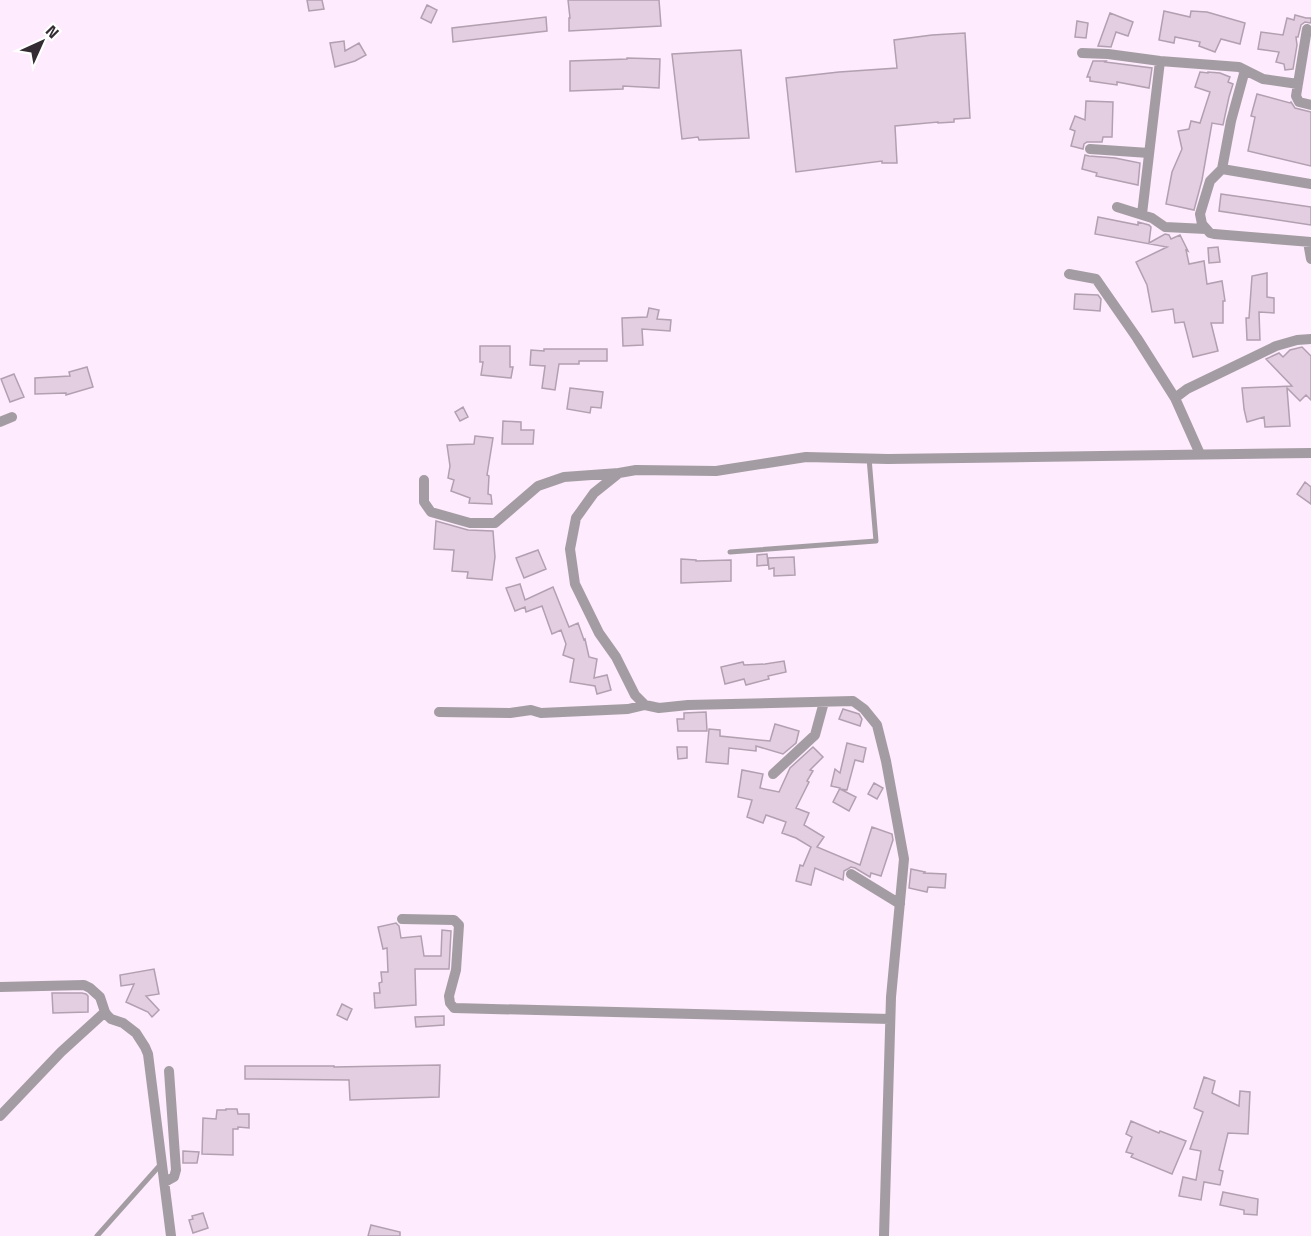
<svg xmlns="http://www.w3.org/2000/svg" width="1311" height="1236" font-family="'Titillium Web',sans-serif">
<style>
.building{fill:#e2cee0;stroke:#b29fb0;stroke-width:1.5}
.lines{fill:none;stroke-linecap:round;stroke-linejoin:round}
.lane{stroke:#a49ca3;stroke-width:5}
.street{stroke:#a49ca3;stroke-width:10}
</style>
<rect width="100%" height="100%" fill="#feebfd"/>
<!-- building -->
<path class="building" d="M 307,0 L 322,0 L 324,9 L 309,11 Z
M 568,0 L 659,0 L 661,26 L 569,31 L 569,18 L 570,18 Z
M 427,5 L 437,10 L 431,23 L 421,18 Z
M 1164,11 L 1190,17 L 1191,11 L 1207,12 L 1245,23 L 1240,44 L 1221,39 L 1215,52 L 1199,46 L 1200,42 L 1175,37 L 1174,43 L 1159,40 Z
M 1110,13 L 1133,22 L 1128,36 L 1116,32 L 1111,47 L 1098,46 Z
M 1295,15 L 1306,18 L 1311,18 L 1311,23 L 1305,22 L 1301,25 L 1298,37 L 1296,37 L 1297,45 L 1293,69 L 1285,70 L 1284,64 L 1276,62 L 1279,52 L 1258,49 L 1261,32 L 1283,35 L 1287,18 L 1294,20 Z
M 546,17 L 547,31 L 453,42 L 452,28 Z
M 1077,21 L 1088,23 L 1086,38 L 1075,37 Z
M 965,33 L 970,118 L 954,119 L 954,122 L 938,123 L 938,122 L 895,126 L 897,163 L 882,163 L 882,161 L 796,172 L 786,78 L 839,72 L 897,68 L 894,40 L 932,35 Z
M 344,41 L 345,51 L 359,43 L 366,55 L 355,61 L 335,67 L 330,43 Z
M 741,50 L 749,138 L 699,140 L 698,137 L 682,139 L 672,54 Z
M 627,58 L 660,59 L 659,88 L 623,86 L 623,89 L 570,91 L 570,61 L 627,59 Z
M 1093,61 L 1106,61 L 1105,62 L 1152,68 L 1149,88 L 1117,82 L 1117,85 L 1090,81 L 1090,77 L 1087,77 Z
M 1200,72 L 1208,73 L 1208,72 L 1220,73 L 1230,77 L 1228,82 L 1233,84 L 1229,97 L 1223,125 L 1212,123 L 1202,180 L 1194,210 L 1166,204 L 1172,172 L 1182,149 L 1178,131 L 1189,129 L 1191,121 L 1200,123 L 1210,92 L 1195,87 Z
M 1257,94 L 1290,103 L 1291,102 L 1295,108 L 1311,112 L 1311,166 L 1248,151 L 1255,117 L 1251,116 Z
M 1086,101 L 1113,102 L 1112,137 L 1103,137 L 1102,142 L 1087,142 L 1084,144 L 1083,149 L 1071,146 L 1075,131 L 1070,129 L 1075,116 L 1085,120 Z
M 1085,155 L 1089,156 L 1115,158 L 1140,163 L 1138,185 L 1096,176 L 1097,173 L 1082,169 Z
M 1221,194 L 1311,207 L 1311,225 L 1219,211 Z
M 1098,217 L 1138,225 L 1138,222 L 1149,225 L 1151,227 L 1149,243 L 1165,234 L 1169,235 L 1171,239 L 1180,235 L 1188,251 L 1186,250 L 1189,264 L 1204,261 L 1207,284 L 1222,281 L 1225,301 L 1223,301 L 1223,323 L 1211,323 L 1218,351 L 1193,357 L 1184,322 L 1175,323 L 1173,309 L 1152,312 L 1147,285 L 1136,262 L 1167,247 L 1095,234 Z
M 1218,247 L 1220,262 L 1209,263 L 1208,248 Z
M 1267,273 L 1267,297 L 1274,298 L 1274,313 L 1259,312 L 1260,340 L 1247,340 L 1246,318 L 1249,318 L 1252,276 Z
M 1075,294 L 1098,295 L 1101,299 L 1100,311 L 1074,309 Z
M 649,308 L 659,310 L 657,319 L 671,320 L 670,331 L 642,329 L 643,345 L 623,346 L 622,318 L 647,317 Z
M 480,346 L 510,346 L 510,367 L 513,367 L 511,378 L 481,375 L 483,362 L 480,362 Z
M 1302,347 L 1311,356 L 1311,400 L 1306,395 L 1300,401 L 1287,388 L 1290,426 L 1265,427 L 1264,417 L 1247,422 L 1244,409 L 1242,388 L 1292,386 L 1266,359 L 1279,353 L 1283,357 L 1290,350 Z
M 544,349 L 607,349 L 607,361 L 579,361 L 579,364 L 559,364 L 555,390 L 542,388 L 545,366 L 530,365 L 531,350 L 544,351 Z
M 87,367 L 93,387 L 66,395 L 66,393 L 35,394 L 35,378 L 70,376 L 69,372 Z
M 14,374 L 24,397 L 10,402 L 1,379 Z
M 570,388 L 603,392 L 601,408 L 591,407 L 590,413 L 567,409 Z
M 463,407 L 468,417 L 460,421 L 455,412 Z
M 503,421 L 521,422 L 521,430 L 534,430 L 533,444 L 502,444 Z
M 475,436 L 493,438 L 487,475 L 489,476 L 488,494 L 491,495 L 492,504 L 469,503 L 470,498 L 451,491 L 454,480 L 448,478 L 450,466 L 447,445 L 474,444 Z
M 1305,482 L 1311,487 L 1311,504 L 1297,494 Z
M 436,521 L 468,530 L 493,531 L 495,557 L 492,580 L 467,578 L 468,572 L 452,571 L 454,550 L 434,549 Z
M 538,550 L 546,569 L 524,578 L 516,558 Z
M 767,554 L 768,565 L 757,566 L 757,555 Z
M 794,557 L 795,575 L 774,576 L 774,568 L 769,569 L 768,558 Z
M 681,559 L 696,560 L 696,561 L 731,560 L 731,581 L 681,583 Z
M 520,584 L 525,600 L 553,587 L 569,627 L 578,623 L 584,640 L 585,639 L 589,657 L 597,659 L 594,678 L 607,675 L 611,690 L 597,694 L 595,686 L 570,682 L 574,659 L 563,655 L 566,644 L 561,630 L 552,634 L 542,606 L 526,612 L 525,607 L 515,611 L 506,588 Z
M 784,661 L 786,672 L 768,676 L 769,679 L 746,685 L 744,679 L 725,684 L 721,667 L 743,662 L 744,665 L 765,664 Z
M 843,709 L 859,714 L 862,719 L 860,726 L 839,719 Z
M 706,712 L 707,731 L 678,731 L 677,719 L 684,719 L 684,713 Z
M 775,724 L 799,731 L 796,743 L 783,754 L 756,746 L 756,751 L 729,748 L 728,764 L 706,762 L 709,729 L 720,730 L 720,736 L 770,741 Z
M 847,743 L 866,748 L 863,762 L 855,760 L 847,790 L 840,789 L 856,797 L 849,811 L 833,802 L 840,788 L 831,786 L 835,769 L 840,773 Z
M 677,747 L 687,747 L 687,758 L 678,759 Z
M 813,747 L 823,757 L 810,770 L 813,771 L 807,781 L 809,782 L 796,808 L 809,813 L 804,825 L 824,837 L 817,847 L 860,865 L 872,827 L 892,834 L 893,840 L 881,876 L 871,873 L 870,877 L 855,868 L 851,867 L 844,871 L 843,880 L 815,868 L 811,885 L 796,881 L 800,865 L 803,866 L 811,847 L 796,838 L 782,833 L 786,822 L 766,815 L 763,823 L 747,817 L 752,800 L 738,797 L 742,770 L 763,774 L 760,788 L 779,792 L 790,768 Z
M 874,783 L 883,788 L 877,799 L 868,794 Z
M 911,869 L 925,872 L 924,873 L 946,874 L 945,888 L 928,887 L 927,892 L 909,888 Z
M 396,923 L 399,926 L 401,938 L 421,936 L 424,956 L 441,956 L 442,930 L 451,931 L 449,969 L 415,969 L 416,1005 L 375,1008 L 374,993 L 380,993 L 379,983 L 382,982 L 381,972 L 388,972 L 387,948 L 383,949 L 378,927 Z
M 154,969 L 159,994 L 146,996 L 159,1010 L 152,1017 L 148,1012 L 126,1002 L 134,984 L 121,986 L 120,975 Z
M 52,993 L 82,993 L 86,994 L 88,996 L 88,1012 L 53,1013 Z
M 342,1004 L 352,1009 L 347,1020 L 337,1015 Z
M 444,1016 L 444,1025 L 416,1027 L 415,1017 Z
M 440,1065 L 439,1097 L 350,1100 L 349,1080 L 245,1079 L 245,1066 L 334,1066 L 334,1067 Z
M 1204,1077 L 1215,1081 L 1212,1093 L 1239,1106 L 1240,1091 L 1250,1092 L 1248,1134 L 1228,1133 L 1219,1170 L 1223,1171 L 1220,1185 L 1204,1182 L 1201,1200 L 1179,1196 L 1183,1177 L 1196,1180 L 1201,1151 L 1190,1149 L 1203,1112 L 1194,1108 Z
M 226,1109 L 237,1109 L 238,1114 L 249,1114 L 249,1128 L 238,1127 L 238,1129 L 233,1129 L 233,1155 L 202,1154 L 203,1118 L 216,1119 L 217,1110 L 226,1110 Z
M 1131,1121 L 1159,1133 L 1160,1131 L 1186,1141 L 1172,1174 L 1131,1157 L 1133,1154 L 1126,1152 L 1132,1137 L 1126,1134 Z
M 183,1151 L 199,1152 L 197,1163 L 183,1163 Z
M 1223,1192 L 1258,1199 L 1257,1215 L 1244,1214 L 1244,1210 L 1220,1205 Z
M 203,1213 L 208,1228 L 193,1233 L 189,1220 L 193,1219 L 192,1216 Z
M 371,1225 L 400,1232 L 400,1236 L 368,1236 Z"/>
<g class="lines">
<!-- lane -->
<path class="lane" d="M 730,552 L 876,541 L 869,458
M 97,1236 L 161,1164"/>
<!-- street -->
<path class="street" d="M 1307,29 L 1296,96 L 1299,102 L 1311,105
M 1082,53 L 1108,54 L 1160,61 L 1239,67 L 1263,79 L 1298,84
M 1090,149 L 1149,153
M 1222,169 L 1231,121 L 1245,70
M 1311,184 L 1222,169 L 1210,181 L 1200,214 L 1202,224 L 1210,233 L 1214,234 L 1311,242
M 1117,207 L 1152,218 L 1165,227 L 1206,229
M 1142,214 L 1160,61
M 1308,242 L 1311,259
M 1069,274 L 1096,279 L 1137,338 L 1175,398 L 1200,454
M 1175,398 L 1187,389 L 1276,346 L 1297,340 L 1311,339
M 0,422 L 12,417
M 424,480 L 424,502 L 431,512 L 470,523 L 495,523 L 538,486 L 564,477 L 619,473
M 439,712 L 510,713 L 531,710 L 541,713 L 628,709 L 645,705
M 773,774 L 815,735 L 824,702
M 851,874 L 900,904
M 402,919 L 454,920 L 459,925 L 456,970 L 449,996 L 450,1003 L 454,1008 L 890,1019
M 0,987 L 84,985 L 90,988 L 100,997 L 105,1012 L 107,1015 L 111,1019 L 123,1023 L 136,1033 L 145,1047 L 148,1054 L 171,1236
M 0,1116 L 61,1052 L 105,1012
M 165,1182 L 174,1177 L 176,1170 L 169,1071
M 884,1236 L 891,997 L 904,859 L 886,761 L 877,725 L 864,709 L 853,701 L 688,705 L 659,708 L 645,705 L 635,695 L 616,657 L 599,633 L 575,584 L 570,549 L 576,518 L 594,493 L 619,473 L 636,470 L 716,471 L 806,457 L 888,459 L 1311,453"/>
</g>
<!-- north arrow -->
<g transform="translate(42 42) rotate(45)" stroke="#ffffff" stroke-width="4.5" paint-order="stroke">
<path d="M0-4.5L10 22L0 15L-10 22Z" fill="#332c33"/>
<text y="-9" font-size="16" font-weight="bold" text-anchor="middle" fill="#332c33">N</text>
</g>
</svg>
